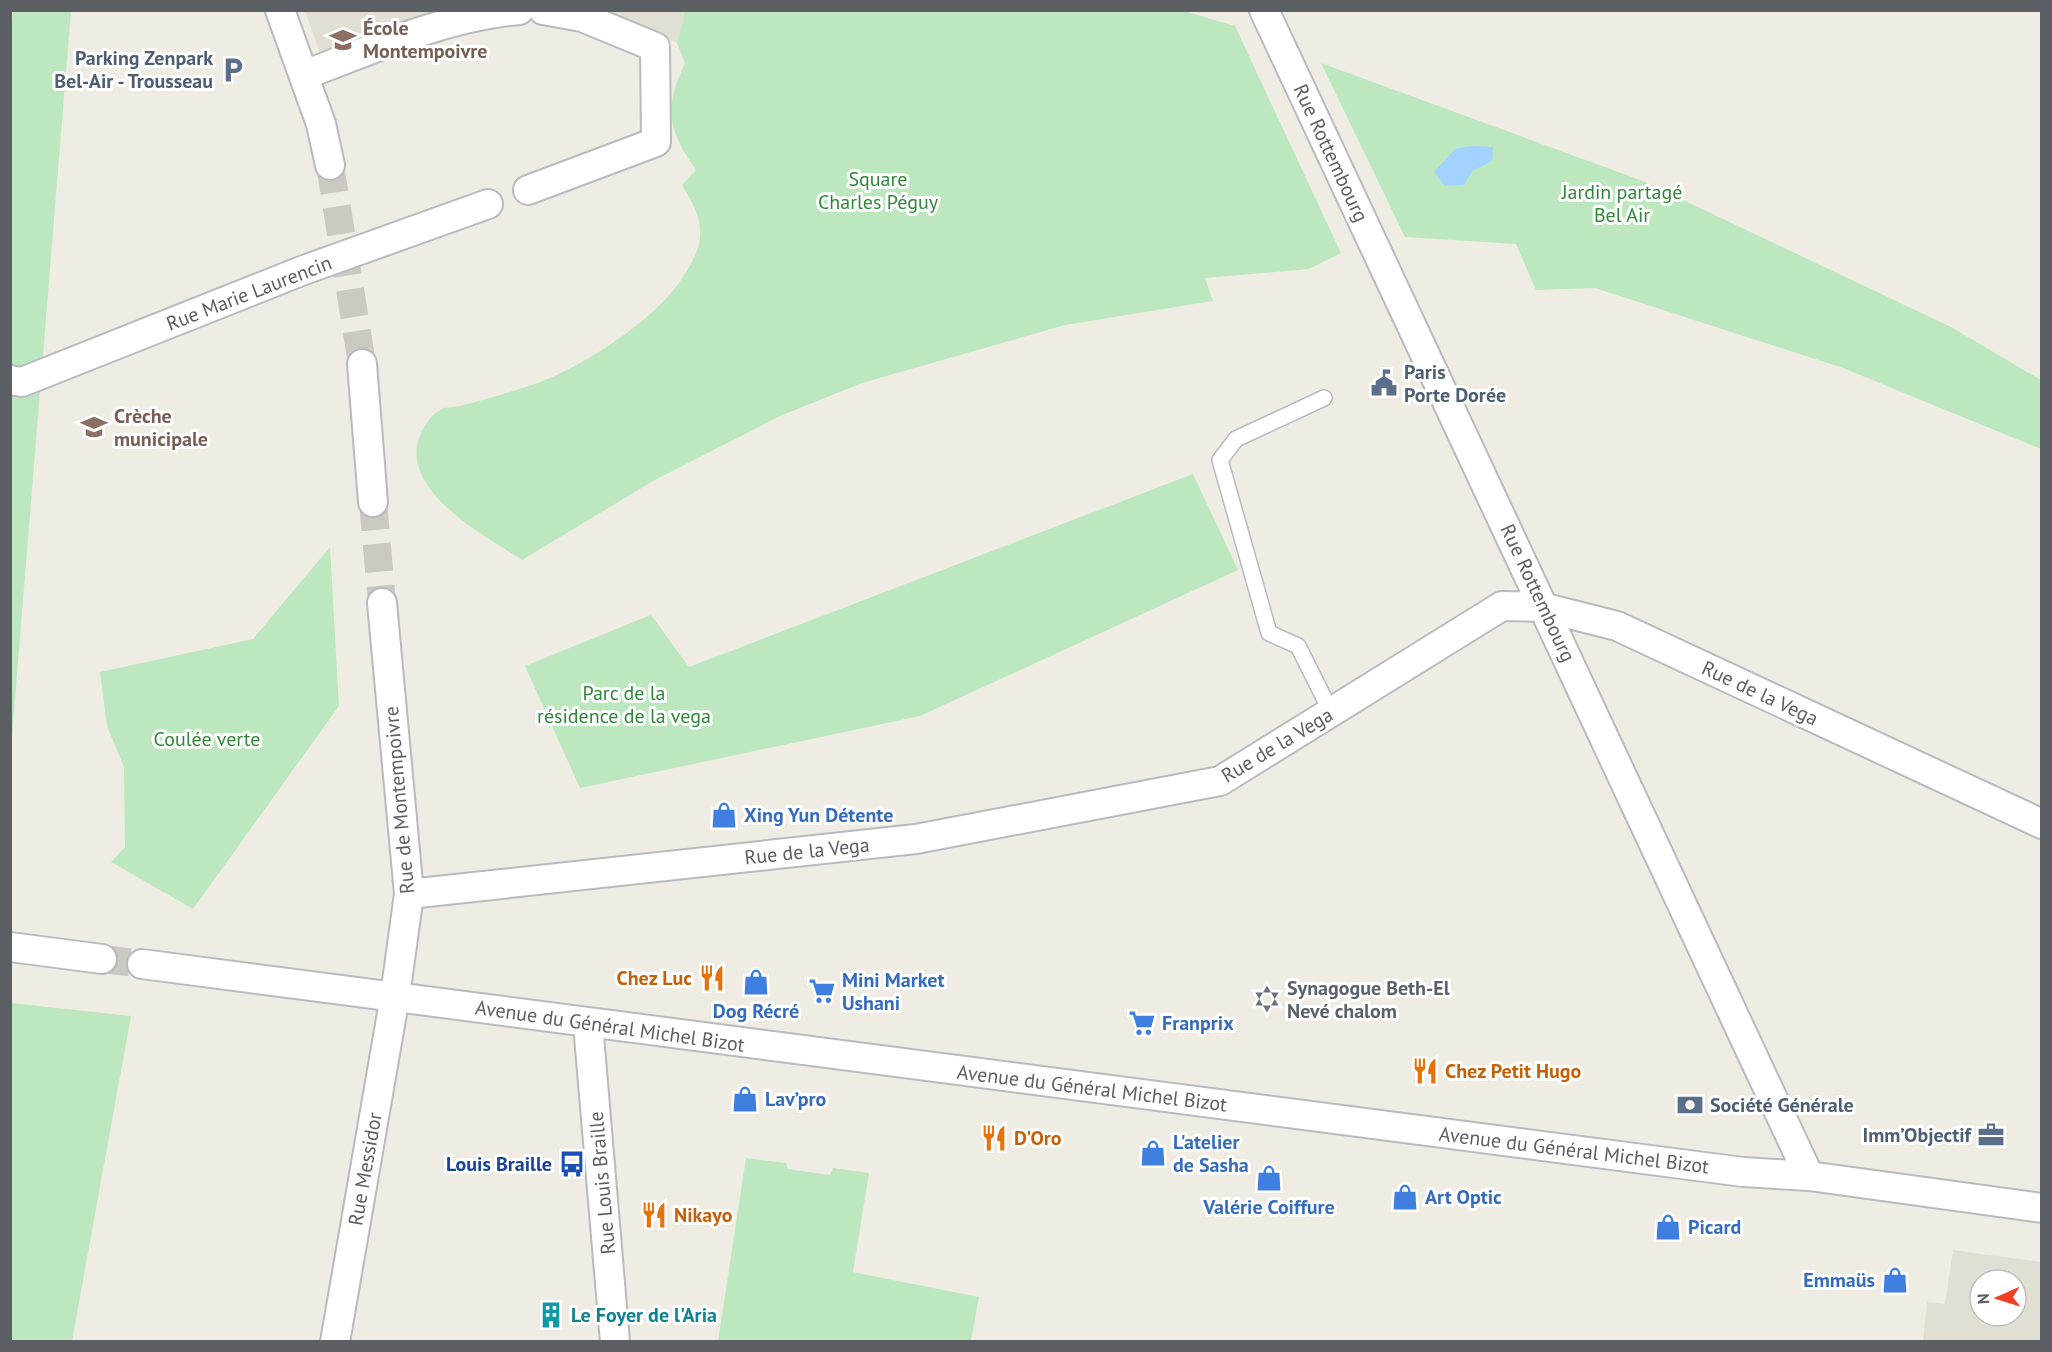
<svg xmlns="http://www.w3.org/2000/svg" width="2052" height="1352" font-family="'PT Sans',sans-serif">
<style>
.education{fill:#e1dfd3;fill-rule:evenodd}
.green{fill:#bde8bf}
.water{fill:#a2d2ff}
.lines{fill:none;stroke-linecap:round;stroke-linejoin:round}
.street-tunnel{stroke:#cacac3;stroke-width:28;stroke-dasharray:28 14;stroke-linecap:butt}
.lane-casing{stroke:#b8bac0;stroke-width:18}
.street-casing{stroke:#b8bac0;stroke-width:32}
.lane{stroke:#fff;stroke-width:15}
.street{stroke:#fff;stroke-width:28}
.labels{text-anchor:middle;stroke-width:6;stroke-linejoin:round;paint-order:stroke}
.education-label{font-size:20px;font-weight:bold;fill:#785e54;stroke:#fff;text-anchor:start}
.service-label{font-size:20px;font-weight:bold;fill:#4e5e75;stroke:#fff;text-anchor:end}
.street-label{font-size:20px;fill:#5b5f64;stroke:#fff}
.park-label{font-size:20px;fill:#2f8738;stroke:#fff}
.shop-label{font-size:20px;font-weight:bold;fill:#366cbe;stroke:#fff;text-anchor:start}
.food-label{font-size:20px;font-weight:bold;fill:#c56008;stroke:#fff;text-anchor:start}
.worship-label{font-size:20px;font-weight:bold;fill:#5b616d;stroke:#fff;text-anchor:start}
.transit-label{font-size:20px;font-weight:bold;fill:#164399;stroke:#fff;text-anchor:end}
.culture-label{font-size:20px;font-weight:bold;fill:#0d838f;stroke:#fff;text-anchor:start}
</style>
<rect width="100%" height="100%" fill="#efede3"/>
<!-- education -->
<path class="education" d="M 305,11 L 464,11 L 322,59 Z
M 592,11 L 685,11 L 677,43 Z
M 1953,1250 L 2041,1262 L 2041,1341 L 1923,1341 L 1927,1302 L 1945,1304 ZM 1980,1280 L 2016,1280 L 2016,1316 L 1980,1316 Z"/>
<!-- green -->
<path class="green" d="M 13,11 L 71,11 L 11,748 L 10,47 Z
M 1184,11 L 1235,26 L 1341,253 L 1309,269 L 1205,278 L 1213,301 L 1065,325 L 862,383 L 780,416 L 653,481 L 522,560 C 486,536 404,494 418,441 C 422,428 430,415 442,409 C 447,407 455,407 460,406 C 482,400 504,394 526,387 C 575,372 652,323 681,280 C 707,242 706,223 682,185 L 696,170 C 667,129 664,108 685,63 L 677,43 L 685,11 Z
M 1321,63 L 1643,181 L 1951,327 L 2041,380 L 2041,449 L 1843,368 L 1595,288 L 1536,290 L 1516,244 L 1405,237 Z
M 1193,474 L 1238,570 L 920,716 L 580,788 L 525,666 L 651,615 L 689,667 Z
M 330,547 L 339,706 L 193,909 L 111,862 L 125,847 L 124,767 L 107,726 L 100,672 L 253,639 Z
M 11,1003 L 131,1016 L 72,1341 L 11,1341 Z
M 746,1158 L 786,1163 L 788,1169 L 830,1175 L 833,1168 L 869,1173 L 853,1272 L 979,1297 L 971,1341 L 718,1341 Z"/>
<!-- water -->
<path class="water" d="M 1472,146 L 1493,147 L 1492,161 L 1472,171 L 1464,185 L 1445,186 L 1434,172 L 1455,149 Z"/>
<g class="lines">
<!-- street-tunnel -->
<path class="street-tunnel" d="M 330,165 L 362,364
M 373,502 L 382,603
M 102,959 L 142,964"/>
<!-- lane casing -->
<g class="lane-casing">
<path id="lane" d="M 1324,398 L 1236,439 L 1220,460 L 1269,633 L 1298,646 L 1331,712"/>
</g>
<!-- street casing -->
<g class="street-casing">
<path id="street" d="M 280,10 L 321,124 L 330,165
M 1264,10 L 1809,1176
M 304,75 C 373,49 444,17 519,10
M 528,190 L 656,142 L 655,47 L 582,17 L 543,10
M 362,364 L 373,502
M 10,380 L 22,382 L 304,270 L 488,204
M 409,894 L 916,839 L 1220,781 L 1502,606 L 1542,607 L 1617,626 L 2042,824
M 10,947 L 102,959
M 142,964 L 1743,1172 L 1809,1176 L 2042,1208
M 588,1024 L 615,1342
M 335,1342 L 395,996 L 409,894 L 382,603"/>
</g>
<!-- lane -->
<use href="#lane" class="lane"/>
<!-- street -->
<use href="#street" class="street"/>
</g>
<!-- icons -->
<defs>
<g id="school-bare" transform="scale(2.07)"><path d="M0-5L7-2L0 1L-7-2ZM-4 1L0 2.5L4 1V4Q0 6-4 4Z" fill="#8d6e63" stroke="#fff" stroke-width="2.5" paint-order="stroke"/></g>
<g id="parking-bare" transform="scale(2.07)"><path d="M-3.5-5.5H1a3.5 3.5 0 0 1 0 7H-1V5.5H-3.5ZM-1-3.4V-.6H.8a1.4 1.4 0 0 0 0-2.8Z" fill="#5c6f8a" stroke="#fff" stroke-width="2.5" paint-order="stroke"/></g>
<g id="civic-bare" transform="scale(2.07)"><path d="M-.6-6.5H3V-4.5H.6V-3L4-1V1h2V6H-6V1h2V-1L-.6-3ZM-1.2 2.5V6h2.4V2.5Z" fill="#5c6f8a" stroke="#fff" stroke-width="2.5" paint-order="stroke"/></g>
<g id="shop-bare" transform="scale(2.07)"><path d="M-5-2.5h2.3a2.7 3.5 0 0 1 5.4 0H5L5.5 6h-11ZM-1.5-2.5h3a1.5 2.3 0 0 0-3 0Z" fill="#3f7fe0" stroke="#fff" stroke-width="2.5" paint-order="stroke"/></g>
<g id="restaurant-bare" transform="scale(2.07)"><path d="M-5-6h1v4h1v-4h1v4h1v-4h1v5L-1.5 .5V6h-2V.5L-5-1ZM5-6V6H3V1.5H1.5Q1.5-4 5-6Z" fill="#e8710a" stroke="#fff" stroke-width="2.5" paint-order="stroke"/></g>
<g id="supermarket-bare" transform="scale(2.07)"><path d="M-6-5.5h2.5l.6 2H6L4.5 2H-2.5L-4.4-4H-6ZM-1.5 3.2a1.3 1.3 0 1 0 .1 0ZM3 3.2a1.3 1.3 0 1 0 .1 0Z" fill="#3f7fe0" stroke="#fff" stroke-width="2.5" paint-order="stroke"/></g>
<g id="synagogue-bare" transform="scale(2.07)"><path d="M0-6.5L5.6 3.2H-5.6ZM0 6.5L5.6-3.2H-5.6Z" fill="#6b7280" stroke="#fff" stroke-width="2.5" paint-order="stroke"/></g>
<g id="bank-bare" transform="scale(2.07)"><path d="M-6-4H6V4H-6ZM0-2.3a2.3 2.3 0 1 0 0 4.6a2.3 2.3 0 1 0 0-4.6Z" fill="#5c6f8a" stroke="#fff" stroke-width="2.5" paint-order="stroke"/></g>
<g id="office-bare" transform="scale(2.07)"><path d="M-6-3h4V-5.5h4V-3h4V5H-6ZM-1-4.5V-3h2v-1.5ZM-6 0V1H6V0Z" fill="#5c6f8a" stroke="#fff" stroke-width="2.5" paint-order="stroke"/></g>
<g id="bus-bare" transform="scale(2.07)"><path d="M-5-6H5V4H4V6H2V4H-2V6H-4V4H-5ZM-3.5-4V0h7V-4ZM-3.5 1.2v1.5H-2V1.2ZM2 1.2v1.5H3.5V1.2Z" fill="#1a4fb4" stroke="#fff" stroke-width="2.5" paint-order="stroke"/></g>
<g id="building-bare" transform="scale(2.07)"><path d="M-4-6H4V6H1V3H-1V6H-4ZM-2.5-4.3h1.7v1.8h-1.7ZM.8-4.3h1.7v1.8H.8ZM-2.5-1h1.7V.8h-1.7ZM.8-1h1.7V.8H.8Z" fill="#0f9aa8" stroke="#fff" stroke-width="2.5" paint-order="stroke"/></g>
</defs>
<g fill-rule="evenodd">
<use href="#school-bare" x="343" y="40"/>
<use href="#parking-bare" x="233" y="70"/>
<use href="#civic-bare" x="1384" y="383"/>
<use href="#school-bare" x="94" y="427"/>
<use href="#shop-bare" x="724" y="815"/>
<use href="#restaurant-bare" x="712" y="978"/>
<use href="#shop-bare" x="756" y="982"/>
<use href="#supermarket-bare" x="822" y="991"/>
<use href="#synagogue-bare" x="1267" y="999"/>
<use href="#supermarket-bare" x="1142" y="1023"/>
<use href="#restaurant-bare" x="1425" y="1071"/>
<use href="#shop-bare" x="745" y="1099"/>
<use href="#bank-bare" x="1690" y="1105"/>
<use href="#office-bare" x="1991" y="1135"/>
<use href="#restaurant-bare" x="994" y="1138"/>
<use href="#shop-bare" x="1153" y="1153"/>
<use href="#bus-bare" x="572" y="1164"/>
<use href="#shop-bare" x="1269" y="1178"/>
<use href="#shop-bare" x="1405" y="1197"/>
<use href="#restaurant-bare" x="654" y="1215"/>
<use href="#shop-bare" x="1668" y="1227"/>
<use href="#shop-bare" x="1895" y="1280"/>
<use href="#building-bare" x="551" y="1315"/>
</g>
<g class="labels">
<!-- education labels -->
<g class="education-label">
<text x="363" y="35">École<tspan x="363" dy="23">Montempoivre</tspan></text>
<text x="114" y="423">Crèche<tspan x="114" dy="23">municipale</tspan></text>
</g>
<!-- service labels -->
<g class="service-label">
<text x="213" y="65">Parking Zenpark<tspan x="213" dy="23">Bel-Air - Trousseau</tspan></text>
<text x="1404" y="379" text-anchor="start">Paris<tspan x="1404" dy="23">Porte Dorée</tspan></text>
<text x="1710" y="1112" text-anchor="start">Société Générale</text>
<text x="1971" y="1142">Imm’Objectif</text>
</g>
<!-- street labels -->
<g class="street-label">
<text transform="translate(1331 153) rotate(65)" y="7">Rue Rottembourg</text>
<text transform="translate(249 293) rotate(-21)" y="7">Rue Marie Laurencin</text>
<text transform="translate(1538 593) rotate(65)" y="7">Rue Rottembourg</text>
<text transform="translate(1760 693) rotate(25)" y="7">Rue de la Vega</text>
<text transform="translate(1277 745) rotate(-31)" y="7">Rue de la Vega</text>
<text transform="translate(399 800) rotate(-95)" y="7">Rue de Montempoivre</text>
<text transform="translate(807 851) rotate(-6)" y="7">Rue de la Vega</text>
<text transform="translate(610 1026) rotate(8)" y="7">Avenue du Général Michel Bizot</text>
<text transform="translate(1092 1088) rotate(7)" y="7">Avenue du Général Michel Bizot</text>
<text transform="translate(1574 1150) rotate(7)" y="7">Avenue du Général Michel Bizot</text>
<text transform="translate(365 1169) rotate(-80)" y="7">Rue Messidor</text>
<text transform="translate(602 1183) rotate(-95)" y="7">Rue Louis Braille</text>
</g>
<!-- park labels -->
<g class="park-label">
<text x="878" y="186">Square<tspan x="878" dy="23">Charles Péguy</tspan></text>
<text x="1622" y="199">Jardin partagé<tspan x="1622" dy="23">Bel Air</tspan></text>
<text x="624" y="700">Parc de la<tspan x="624" dy="23">résidence de la vega</tspan></text>
<text x="207" y="746">Coulée verte</text>
</g>
<!-- shop labels -->
<g class="shop-label">
<text x="744" y="822">Xing Yun Détente</text>
<text x="842" y="987">Mini Market<tspan x="842" dy="23">Ushani</tspan></text>
<text x="756" y="1018" text-anchor="middle">Dog Récré</text>
<text x="1162" y="1030">Franprix</text>
<text x="765" y="1106">Lav’pro</text>
<text x="1173" y="1149">L'atelier<tspan x="1173" dy="23">de Sasha</tspan></text>
<text x="1425" y="1204">Art Optic</text>
<text x="1269" y="1214" text-anchor="middle">Valérie Coiffure</text>
<text x="1688" y="1234">Picard</text>
<text x="1875" y="1287" text-anchor="end">Emmaüs</text>
</g>
<!-- food labels -->
<g class="food-label">
<text x="692" y="985" text-anchor="end">Chez Luc</text>
<text x="1445" y="1078">Chez Petit Hugo</text>
<text x="1014" y="1145">D'Oro</text>
<text x="674" y="1222">Nikayo</text>
</g>
<!-- worship labels -->
<g class="worship-label">
<text x="1287" y="995">Synagogue Beth-El<tspan x="1287" dy="23">Nevé chalom</tspan></text>
</g>
<!-- transit labels -->
<g class="transit-label">
<text x="552" y="1171">Louis Braille</text>
</g>
<!-- culture labels -->
<g class="culture-label">
<text x="571" y="1322">Le Foyer de l'Aria</text>
</g>
</g>
<!-- border -->
<rect width="2052" height="1352" fill="none" stroke="#5b5f64" stroke-width="24"/>
<!-- north arrow -->
<g transform="translate(1998 1298) rotate(267)"><circle r="28" fill="#ffffff" stroke="#bdbfc1" stroke-width="1.5"/>
<path d="M0-4.5L10 22L0 15L-10 22Z" fill="#f33e24"/>
<text y="-9" font-size="16" font-weight="bold" text-anchor="middle" fill="#5b5f64">N</text>
</g>
</svg>
